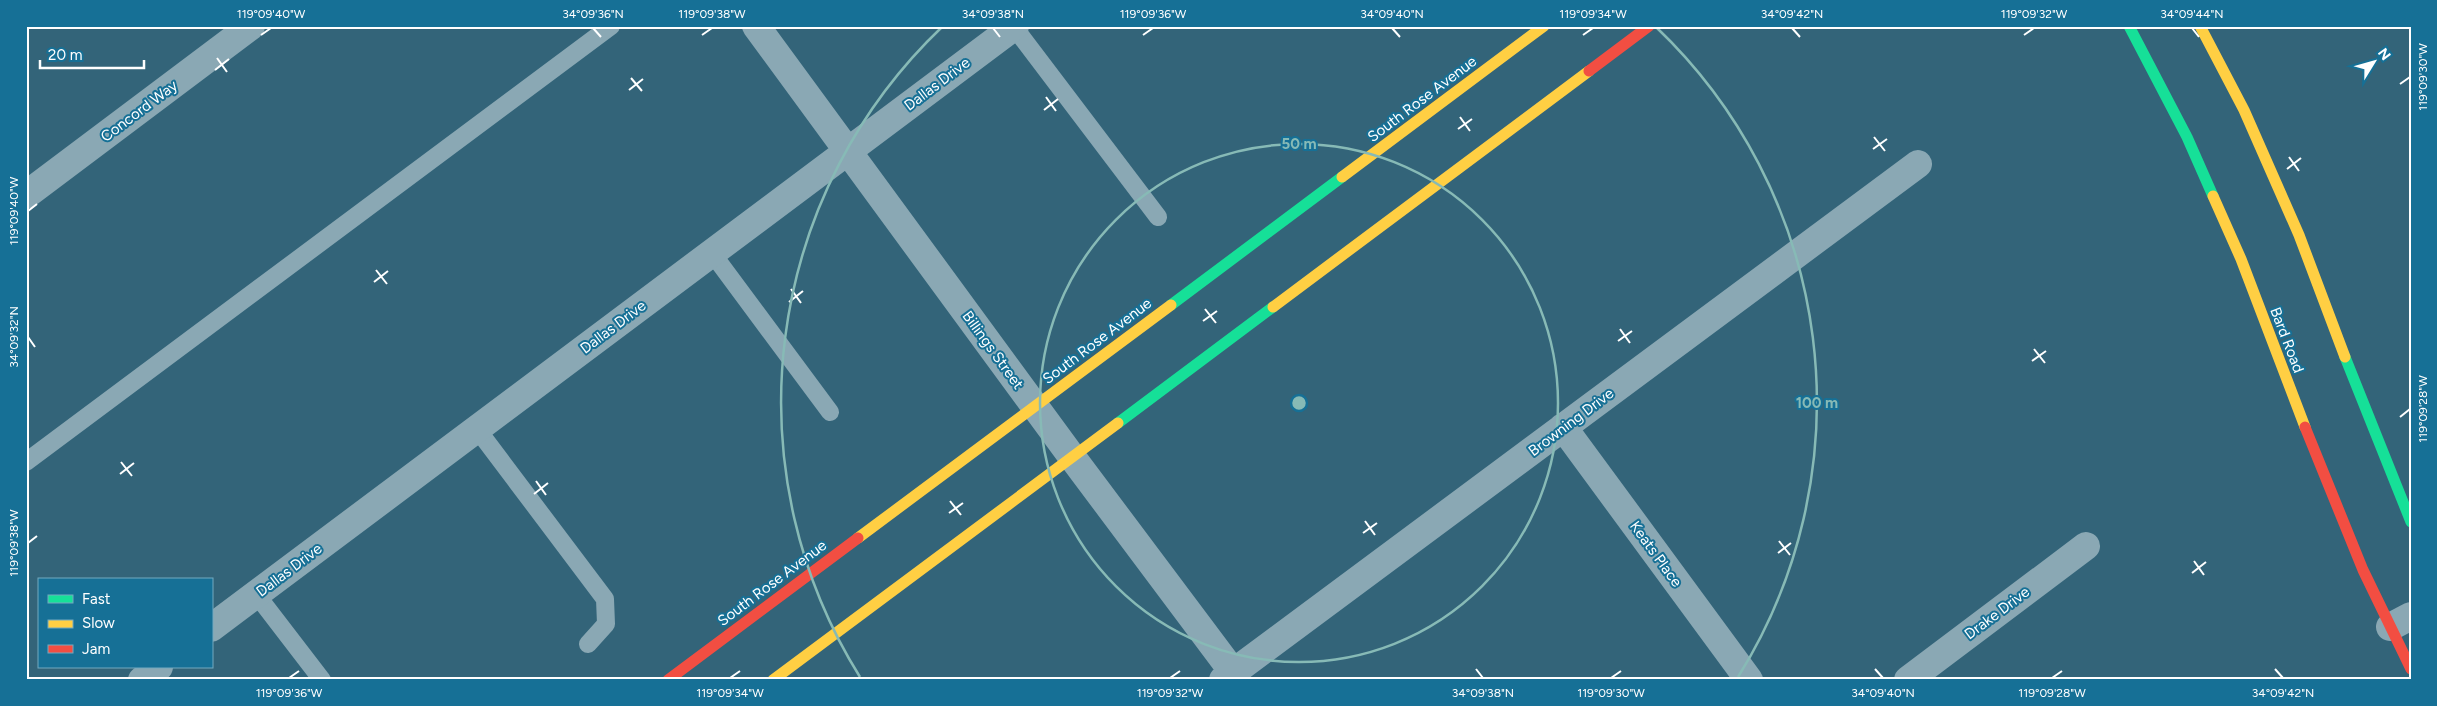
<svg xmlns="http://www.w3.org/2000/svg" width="2437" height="706" font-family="Figtree,sans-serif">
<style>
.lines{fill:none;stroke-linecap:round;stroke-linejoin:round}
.lane{stroke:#8aa8b4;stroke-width:18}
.street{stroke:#8aa8b4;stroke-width:28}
.fast{stroke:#16e098;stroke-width:11}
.slow{stroke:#ffcf43;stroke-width:11}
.jam{stroke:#f24e42;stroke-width:11}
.ticks{fill:none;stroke:#fff;stroke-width:2}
.ring{fill:none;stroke:#87bab6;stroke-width:2.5}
.labels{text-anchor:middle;stroke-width:4;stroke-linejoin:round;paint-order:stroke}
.street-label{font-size:15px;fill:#fff;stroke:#167096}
.centre{fill:#87bab6;stroke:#167096;stroke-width:2.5}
.ring-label{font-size:15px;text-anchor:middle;font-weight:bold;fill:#87bab6;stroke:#167096;stroke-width:4;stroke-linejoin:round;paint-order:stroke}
.neatline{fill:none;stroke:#fff;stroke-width:2}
.ticks-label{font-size:12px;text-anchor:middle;fill:#fff}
</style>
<rect width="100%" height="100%" fill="#336479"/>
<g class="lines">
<!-- lane -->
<path class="lane" d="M 1014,27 L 1158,217
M 712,253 L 830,412
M 477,429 L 605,599 L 606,624 L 588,644
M 26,462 L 611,26
M 256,594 L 322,680"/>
<!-- street -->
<path class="street" d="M 756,26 L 1072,457 L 1233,672
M 26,195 L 251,26
M 1563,427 L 1749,680
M 2390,627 L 2411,616
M 211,628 L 1015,26
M 142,680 L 159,667
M 1223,680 L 1918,164
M 1908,680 L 2086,546"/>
<!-- fast -->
<path class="fast" d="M 2129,26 L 2187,137 L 2213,196
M 1171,305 L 1342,177
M 2345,357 L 2411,522
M 1118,423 L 1273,307"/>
<!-- slow -->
<path class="slow" d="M 2200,26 L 2244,110 L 2299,235 L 2345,357
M 1342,177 L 1544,26
M 2213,196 L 2241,259 L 2305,427
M 1273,307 L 1589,71
M 858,538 L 1171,305
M 773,680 L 1118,423"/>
<!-- jam -->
<path class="jam" d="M 1589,71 L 1649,26
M 2305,427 L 2363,570 L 2411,669
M 668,680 L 858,538"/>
</g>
<!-- ticks -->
<path class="ticks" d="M 593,28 L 601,37M 993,28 L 1000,37M 1392,28 L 1400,37M 1792,28 L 1800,37M 2192,28 L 2199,37M 261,35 L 271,28M 702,35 L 712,28M 1143,35 L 1153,28M 1583,35 L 1593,28M 2024,35 L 2034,28M 217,58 L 227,72M 215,70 L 229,59M 631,78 L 642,91M 2400,84 L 2410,77M 629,90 L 643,79M 1046,97 L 1056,111M 1044,110 L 1058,99M 1460,117 L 1470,131M 1458,129 L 1472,119M 1874,137 L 1885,151M 1873,149 L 1887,139M 2289,157 L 2299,171M 2287,169 L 2301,158M 28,211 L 37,204M 376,270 L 387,284M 374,282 L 388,271M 791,289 L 801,303M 789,302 L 803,291M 1205,309 L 1216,323M 1203,321 L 1217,311M 1620,329 L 1630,343M 28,337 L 35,347M 1618,341 L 1632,331M 2034,349 L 2045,363M 2032,361 L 2046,351M 2400,417 L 2410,409M 121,462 L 132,476M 120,474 L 134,463M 536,481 L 546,495M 534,494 L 548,483M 950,501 L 961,515M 949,513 L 963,503M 1365,521 L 1375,535M 1363,533 L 1377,523M 1779,541 L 1790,555M 28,543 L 37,536M 1778,553 L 1791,543M 2194,561 L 2204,575M 2192,573 L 2206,562M 1476,669 L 1483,678M 1875,669 L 1883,678M 2275,669 L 2283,678M 289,678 L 299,671M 730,678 L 740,671M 1170,678 L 1180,671M 1611,678 L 1621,671M 2052,678 L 2062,671"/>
<!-- distance rings -->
<g class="ring">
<circle cx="1299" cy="403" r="259"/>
<path d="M860 677A518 518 0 0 1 942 27M1656 27A518 518 0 0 1 1738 677"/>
</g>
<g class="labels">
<!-- street labels -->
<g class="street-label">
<text transform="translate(937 84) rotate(-37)" y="5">Dallas Drive</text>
<text transform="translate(1422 99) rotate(-37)" y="5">South Rose Avenue</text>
<text transform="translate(139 111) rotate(-37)" y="5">Concord Way</text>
<text transform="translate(613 327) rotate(-37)" y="5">Dallas Drive</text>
<text transform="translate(2287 340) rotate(69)" y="5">Bard Road</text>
<text transform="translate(1097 341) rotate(-37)" y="5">South Rose Avenue</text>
<text transform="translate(993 350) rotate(54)" y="5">Billings Street</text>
<text transform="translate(1571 422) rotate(-37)" y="5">Browning Drive</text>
<text transform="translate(1656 554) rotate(54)" y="5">Keats Place</text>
<text transform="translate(289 570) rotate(-37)" y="5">Dallas Drive</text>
<text transform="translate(772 583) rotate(-37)" y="5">South Rose Avenue</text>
<text transform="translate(1997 613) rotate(-37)" y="5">Drake Drive</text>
</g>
</g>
<circle cx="1299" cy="403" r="8" class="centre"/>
<g class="ring-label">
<text x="1299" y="149">50 m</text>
<text x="1817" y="408">100 m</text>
</g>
<!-- border -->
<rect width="2437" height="706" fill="none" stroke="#167096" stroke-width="55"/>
<!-- legend -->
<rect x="38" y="578" width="175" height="90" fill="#167096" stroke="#73a9c0"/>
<rect x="48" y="595" width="25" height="8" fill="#16e098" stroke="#73a9c0"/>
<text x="82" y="604" font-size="15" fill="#ffffff">Fast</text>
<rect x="48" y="620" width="25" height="8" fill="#ffcf43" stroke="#73a9c0"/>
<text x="82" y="628" font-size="15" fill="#ffffff">Slow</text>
<rect x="48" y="645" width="25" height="8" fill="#f24e42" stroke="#73a9c0"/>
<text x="82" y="654" font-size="15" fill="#ffffff">Jam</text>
<!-- north arrow -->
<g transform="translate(2374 62) rotate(53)" stroke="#167096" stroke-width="4" paint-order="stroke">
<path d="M0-4L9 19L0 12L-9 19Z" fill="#ffffff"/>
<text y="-8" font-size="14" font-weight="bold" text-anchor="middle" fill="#ffffff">N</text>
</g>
<!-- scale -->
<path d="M40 60v8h104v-8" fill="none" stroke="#ffffff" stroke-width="2.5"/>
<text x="48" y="60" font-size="15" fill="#ffffff" stroke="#167096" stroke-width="4" paint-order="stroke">20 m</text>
<rect x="28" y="28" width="2382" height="650" class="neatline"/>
<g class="ticks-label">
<text x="271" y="18">119°09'40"W</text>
<text x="593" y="18">34°09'36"N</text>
<text x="712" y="18">119°09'38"W</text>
<text x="993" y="18">34°09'38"N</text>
<text x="1153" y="18">119°09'36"W</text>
<text x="1392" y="18">34°09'40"N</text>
<text x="1593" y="18">119°09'34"W</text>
<text x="1792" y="18">34°09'42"N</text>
<text x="2034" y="18">119°09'32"W</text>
<text x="2192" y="18">34°09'44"N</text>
<text transform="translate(2423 77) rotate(-90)" y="4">119°09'30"W</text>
<text transform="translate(14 211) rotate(-90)" y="4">119°09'40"W</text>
<text transform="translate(14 337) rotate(-90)" y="4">34°09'32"N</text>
<text transform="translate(2423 409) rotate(-90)" y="4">119°09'28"W</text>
<text transform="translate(14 543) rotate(-90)" y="4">119°09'38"W</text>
<text x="289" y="697">119°09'36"W</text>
<text x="730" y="697">119°09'34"W</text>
<text x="1170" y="697">119°09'32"W</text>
<text x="1483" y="697">34°09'38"N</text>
<text x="1611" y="697">119°09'30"W</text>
<text x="1883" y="697">34°09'40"N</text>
<text x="2052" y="697">119°09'28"W</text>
<text x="2283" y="697">34°09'42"N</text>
</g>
</svg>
